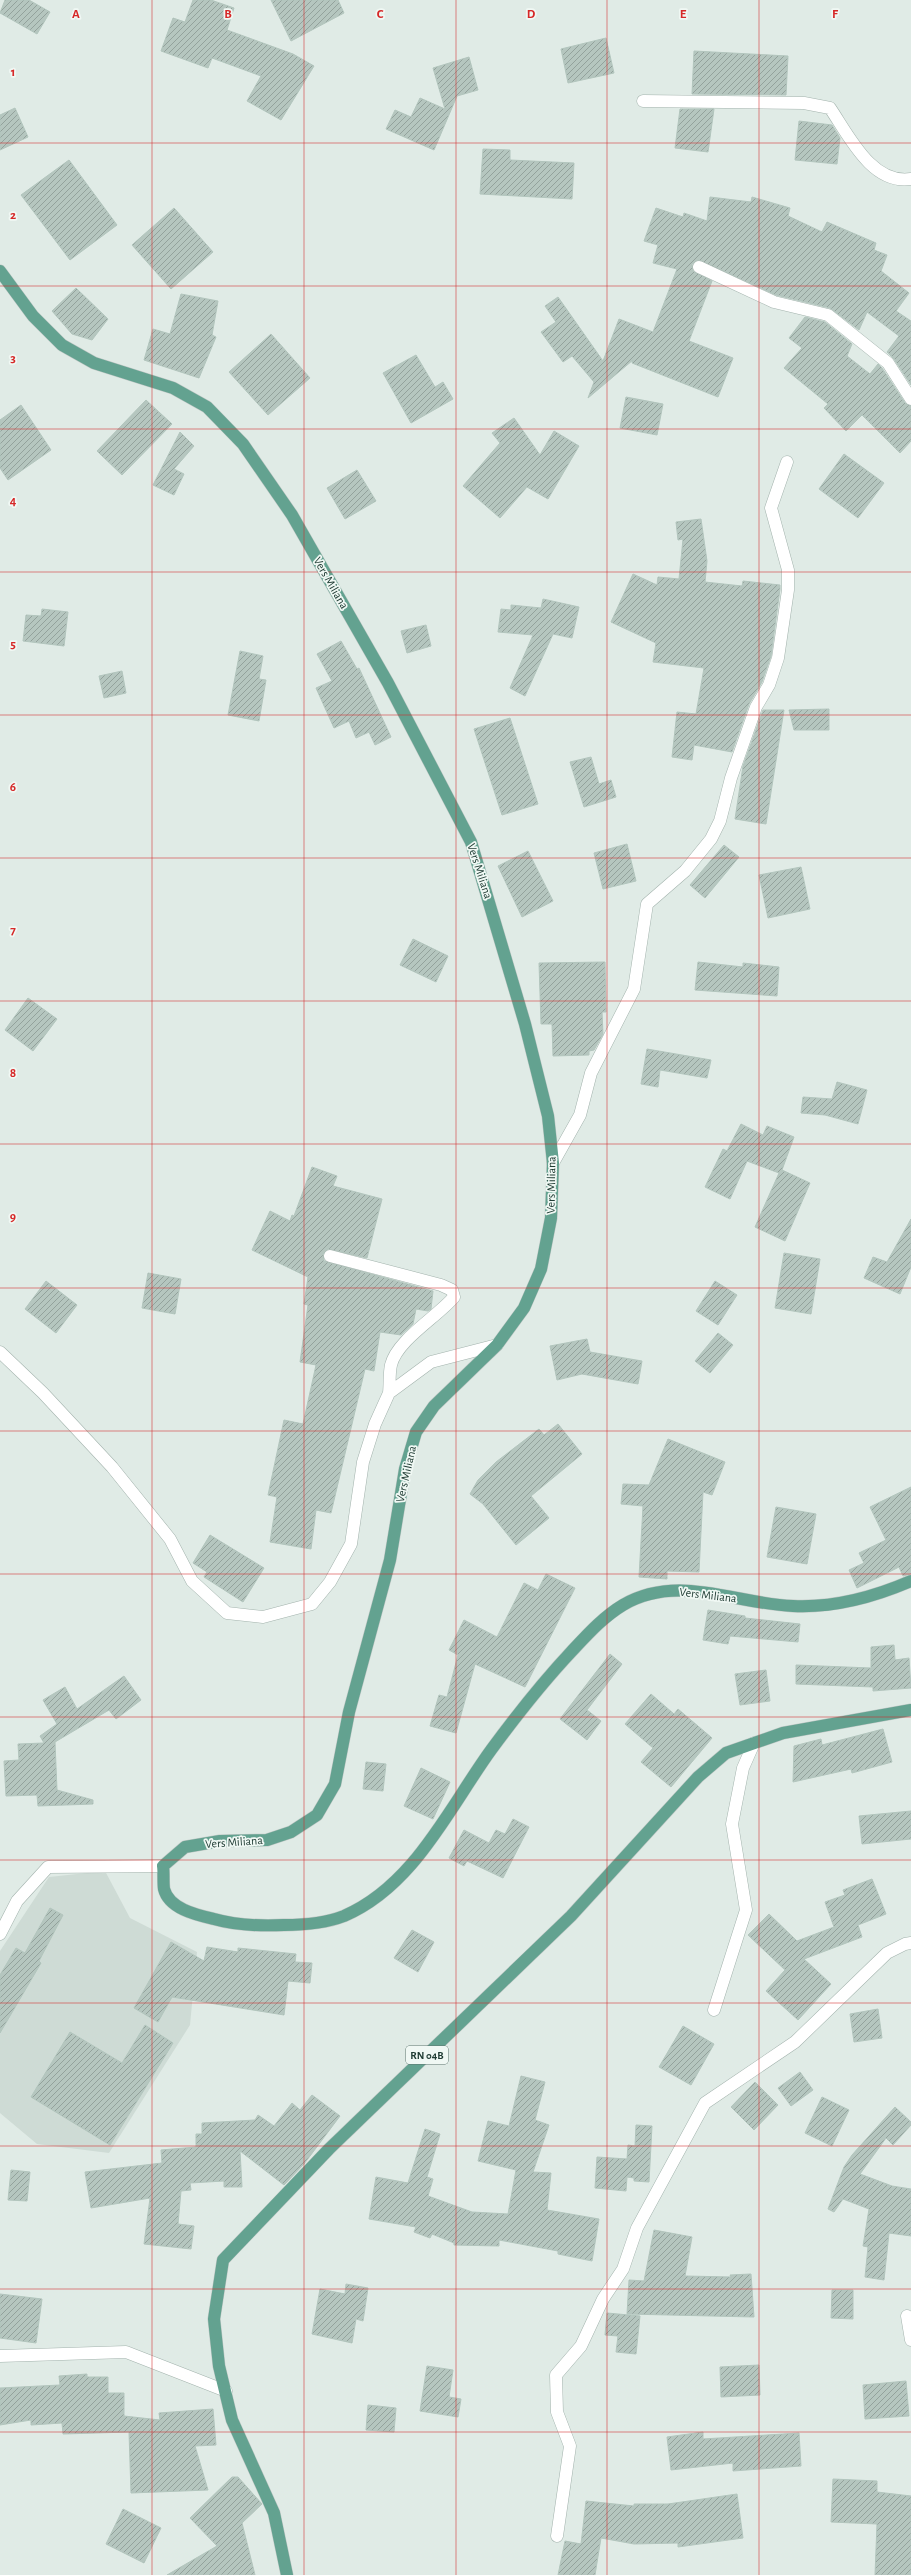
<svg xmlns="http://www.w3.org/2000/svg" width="911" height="2575" font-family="'Alegreya Sans',sans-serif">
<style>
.built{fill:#cedbd5}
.building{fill:url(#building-hatch);stroke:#b2c5bd}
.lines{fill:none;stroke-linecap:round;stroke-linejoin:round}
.minor-casing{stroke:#a3b3ad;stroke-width:13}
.major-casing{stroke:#c1c8c6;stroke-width:13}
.minor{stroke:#fff;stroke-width:12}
.major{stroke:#63a290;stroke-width:12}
.grid{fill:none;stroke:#d62828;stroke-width:1;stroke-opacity:0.55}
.labels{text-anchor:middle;stroke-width:3.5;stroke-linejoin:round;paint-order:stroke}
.shield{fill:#f0f8f4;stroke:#5e746e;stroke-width:1}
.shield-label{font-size:11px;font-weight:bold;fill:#203c34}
.street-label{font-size:12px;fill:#203c34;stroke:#f0f8f4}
.grid-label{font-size:13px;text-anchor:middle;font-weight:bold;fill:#d62828;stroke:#f0f8f4;stroke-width:3.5;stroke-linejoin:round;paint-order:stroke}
</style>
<defs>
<pattern id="building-hatch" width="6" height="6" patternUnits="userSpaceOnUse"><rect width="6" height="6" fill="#b5c6bf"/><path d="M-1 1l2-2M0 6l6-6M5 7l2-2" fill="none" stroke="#93a29c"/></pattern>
</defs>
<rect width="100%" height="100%" fill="#e0ebe6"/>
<!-- built -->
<path class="built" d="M 105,1871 L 130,1918 L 197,1952 L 190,2025 L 109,2153 L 37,2144 L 0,2113 L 0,1951 L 49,1877 Z"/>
<!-- building -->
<path class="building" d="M 5,0 L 29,0 L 50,12 L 37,34 L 0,13 Z
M 193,0 L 211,0 L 234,8 L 227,30 L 293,54 L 314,66 L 281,120 L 247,101 L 261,76 L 212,58 L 208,68 L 161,51 L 173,18 L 185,22 Z
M 271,0 L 338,0 L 344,13 L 291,41 Z
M 606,38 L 614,73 L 568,83 L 561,49 Z
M 694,51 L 788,56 L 786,95 L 692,94 Z
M 469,57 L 478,90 L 457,96 L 434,150 L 386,129 L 395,110 L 411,117 L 420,98 L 445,109 L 433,68 Z
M 15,108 L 28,137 L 0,150 L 0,115 Z
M 680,109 L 714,109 L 708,152 L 675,148 Z
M 799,121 L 832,125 L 840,138 L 837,164 L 795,160 Z
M 483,149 L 510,150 L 510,160 L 574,163 L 572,199 L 480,194 Z
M 69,160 L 117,225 L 70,260 L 21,195 Z
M 710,197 L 751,202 L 752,197 L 790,208 L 788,216 L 822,232 L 827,222 L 876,243 L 874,250 L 887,255 L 881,271 L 909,293 L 896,311 L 911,321 L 911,385 L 894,359 L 887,352 L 899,336 L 867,312 L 859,330 L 830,308 L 776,295 L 699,260 L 692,264 L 693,271 L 712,281 L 689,341 L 733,358 L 718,397 L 632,363 L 633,360 L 588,398 L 594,382 L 572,356 L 563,362 L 541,332 L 556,322 L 545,306 L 558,297 L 603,361 L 619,319 L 653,332 L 677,269 L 653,263 L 658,245 L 644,241 L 656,208 L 683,217 L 684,213 L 707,221 Z
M 174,208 L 213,252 L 171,289 L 132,245 Z
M 76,288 L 108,319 L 92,340 L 72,334 L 52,311 Z
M 181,294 L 218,301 L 212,335 L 216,337 L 199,378 L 144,360 L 153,329 L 170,334 Z
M 805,317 L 825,322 L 852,344 L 847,356 L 870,374 L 878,364 L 882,368 L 905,403 L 911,406 L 911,441 L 900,453 L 862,415 L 846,431 L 824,408 L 828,404 L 784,368 L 802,348 L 789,338 Z
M 271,334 L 310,378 L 268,415 L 229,372 Z
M 416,355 L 435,387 L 443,382 L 453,399 L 411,423 L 383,373 Z
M 626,397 L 663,404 L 657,435 L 620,428 Z
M 146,400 L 172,424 L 122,475 L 97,451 Z
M 21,405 L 51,450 L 8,480 L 0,468 L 0,420 Z
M 514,418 L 540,455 L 554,431 L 579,446 L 548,499 L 527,487 L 500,518 L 463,486 L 500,443 L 492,433 Z
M 180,432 L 194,446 L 174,469 L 184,474 L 174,495 L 153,485 Z
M 844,454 L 884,483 L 858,518 L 819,489 Z
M 357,470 L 376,501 L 345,519 L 327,488 Z
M 701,519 L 707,561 L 705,582 L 742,586 L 743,581 L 780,585 L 780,589 L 771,656 L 762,682 L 749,704 L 732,752 L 694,745 L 692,760 L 672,757 L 677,712 L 696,714 L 704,668 L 653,662 L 656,643 L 611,622 L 633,574 L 657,585 L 658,577 L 679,579 L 683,539 L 678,540 L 676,522 Z
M 543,599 L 579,607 L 572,638 L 553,634 L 525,696 L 510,688 L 533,635 L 498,632 L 501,609 L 511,610 L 511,605 L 541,608 Z
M 42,609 L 68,612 L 64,646 L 23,641 L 26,615 L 41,616 Z
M 426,625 L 431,646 L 407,653 L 401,631 Z
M 341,641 L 357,669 L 359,668 L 391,737 L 375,745 L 369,732 L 356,738 L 349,721 L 334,728 L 316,688 L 332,681 L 317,654 Z
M 240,651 L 263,656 L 259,679 L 266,680 L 259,721 L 228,715 Z
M 122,671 L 126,693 L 104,698 L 99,676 Z
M 829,709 L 829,730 L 794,730 L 789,710 Z
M 763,710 L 784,710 L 766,824 L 735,819 L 743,766 Z
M 510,718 L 538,804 L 502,815 L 474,729 Z
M 591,757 L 599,784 L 611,780 L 616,797 L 584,807 L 570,762 Z
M 627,844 L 636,881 L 603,889 L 594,853 Z
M 724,845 L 739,857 L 705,898 L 690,885 Z
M 528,851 L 553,901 L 522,917 L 498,866 Z
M 801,867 L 810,909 L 768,918 L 759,875 Z
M 413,939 L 448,956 L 436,982 L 400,965 Z
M 605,962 L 606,1012 L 602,1012 L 603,1034 L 594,1050 L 589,1051 L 589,1055 L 553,1056 L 552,1024 L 541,1024 L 539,963 Z
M 698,962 L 743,967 L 743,963 L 779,967 L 777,996 L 695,990 Z
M 28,998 L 57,1019 L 33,1051 L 5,1030 Z
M 647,1049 L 711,1060 L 707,1078 L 660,1070 L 658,1087 L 641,1084 Z
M 837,1082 L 867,1090 L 858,1124 L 825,1115 L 801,1113 L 803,1097 L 832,1099 Z
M 741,1124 L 763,1135 L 767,1126 L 794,1137 L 782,1170 L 810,1183 L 785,1241 L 755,1227 L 779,1173 L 747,1161 L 730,1199 L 705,1187 L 723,1149 L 727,1151 Z
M 312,1167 L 337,1176 L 333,1186 L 382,1199 L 367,1258 L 328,1249 L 323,1254 L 324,1261 L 433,1291 L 431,1309 L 428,1311 L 416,1309 L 413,1324 L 401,1335 L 380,1332 L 374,1371 L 365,1369 L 331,1513 L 316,1510 L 311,1549 L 270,1542 L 277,1497 L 268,1495 L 284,1420 L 303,1424 L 316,1365 L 300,1362 L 308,1305 L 304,1304 L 308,1277 L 252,1250 L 270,1211 L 290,1221 L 292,1215 L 294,1216 Z
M 911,1219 L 911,1267 L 900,1294 L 864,1278 L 873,1257 L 887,1262 Z
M 784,1253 L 820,1259 L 811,1314 L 775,1308 Z
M 148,1273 L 181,1279 L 175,1314 L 142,1308 Z
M 46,1281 L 77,1305 L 56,1333 L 25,1309 Z
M 715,1281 L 737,1295 L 718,1325 L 696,1311 Z
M 718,1333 L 733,1345 L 710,1373 L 695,1361 Z
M 587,1339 L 590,1352 L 642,1361 L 638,1384 L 582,1374 L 557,1380 L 550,1346 Z
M 558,1424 L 582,1454 L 531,1496 L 549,1518 L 516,1545 L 483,1504 L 470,1494 L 478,1480 L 496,1462 L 539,1429 L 544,1435 Z
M 668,1439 L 725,1462 L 712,1495 L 703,1492 L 699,1572 L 667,1571 L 667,1579 L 639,1577 L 643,1506 L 621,1504 L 623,1484 L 649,1485 Z
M 911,1487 L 911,1574 L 903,1576 L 899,1567 L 857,1588 L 849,1570 L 864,1563 L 859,1553 L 886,1540 L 870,1507 Z
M 776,1507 L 816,1514 L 807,1564 L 767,1557 Z
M 210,1535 L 264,1568 L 243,1602 L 204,1577 L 207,1572 L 193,1563 Z
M 546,1574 L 575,1588 L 525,1687 L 475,1664 L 456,1733 L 430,1726 L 439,1695 L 447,1697 L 458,1655 L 449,1650 L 464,1620 L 497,1637 L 524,1583 L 538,1590 Z
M 708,1610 L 745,1616 L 745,1618 L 800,1624 L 798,1642 L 730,1636 L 728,1644 L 703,1640 Z
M 894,1645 L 895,1660 L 909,1658 L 911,1688 L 873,1691 L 873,1687 L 796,1684 L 796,1665 L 871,1668 L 871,1647 Z
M 610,1654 L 622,1664 L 587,1710 L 601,1721 L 587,1740 L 560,1719 Z
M 766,1670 L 770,1701 L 740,1705 L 735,1674 Z
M 124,1676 L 141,1700 L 116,1719 L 109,1710 L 55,1742 L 57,1790 L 93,1800 L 93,1804 L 38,1806 L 37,1795 L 6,1796 L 4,1761 L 19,1760 L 18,1744 L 44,1743 L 40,1736 L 57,1724 L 43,1700 L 65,1687 L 77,1709 Z
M 651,1694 L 674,1714 L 678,1709 L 712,1738 L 671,1787 L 641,1762 L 653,1748 L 625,1724 Z
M 883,1729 L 892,1762 L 852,1773 L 851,1769 L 793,1782 L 794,1746 L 821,1739 L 822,1745 Z
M 366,1762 L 386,1764 L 383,1791 L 363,1789 Z
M 421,1768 L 450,1782 L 433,1819 L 404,1806 Z
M 911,1811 L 911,1839 L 862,1844 L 859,1816 Z
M 513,1819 L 529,1827 L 503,1878 L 467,1861 L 464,1866 L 449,1858 L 464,1830 L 489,1843 L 496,1830 L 505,1834 Z
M 872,1879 L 886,1914 L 858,1925 L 862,1937 L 804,1959 L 831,1984 L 798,2020 L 766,1991 L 785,1970 L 748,1935 L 769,1914 L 797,1941 L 834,1927 L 825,1902 L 845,1895 L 843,1890 Z
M 50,1908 L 63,1915 L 39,1961 L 41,1963 L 0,2033 L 0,1975 L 16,1948 L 25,1953 Z
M 412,1930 L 434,1942 L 418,1972 L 394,1958 Z
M 171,1942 L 204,1961 L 207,1947 L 238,1952 L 238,1948 L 296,1954 L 295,1962 L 312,1963 L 310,1983 L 288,1981 L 284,2015 L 172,1997 L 158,2022 L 134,2008 Z
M 878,2009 L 882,2038 L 854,2042 L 850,2014 Z
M 145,2025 L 173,2043 L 110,2145 L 31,2097 L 70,2032 L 122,2063 Z
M 683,2026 L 714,2044 L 691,2085 L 659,2067 Z
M 800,2072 L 813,2090 L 791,2106 L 778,2088 Z
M 521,2076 L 545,2082 L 535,2120 L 549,2125 L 533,2172 L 551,2173 L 547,2210 L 599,2219 L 592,2261 L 558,2254 L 558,2251 L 499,2240 L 499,2246 L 454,2245 L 454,2243 L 432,2234 L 430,2238 L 414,2232 L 416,2227 L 369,2219 L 376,2177 L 408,2183 L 425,2129 L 440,2134 L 427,2177 L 433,2179 L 428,2196 L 472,2212 L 508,2214 L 516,2170 L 478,2161 L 488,2121 L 509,2126 Z
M 755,2082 L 778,2105 L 754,2130 L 731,2107 Z
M 312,2095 L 340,2116 L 304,2164 L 284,2185 L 240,2151 L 242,2187 L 224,2187 L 224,2181 L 190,2183 L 191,2190 L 181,2191 L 178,2224 L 194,2226 L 191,2249 L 144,2244 L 150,2198 L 91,2208 L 85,2172 L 162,2163 L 161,2150 L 196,2147 L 196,2134 L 202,2134 L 202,2123 L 255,2120 L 258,2115 L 274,2126 L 292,2103 L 300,2110 Z
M 822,2097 L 849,2110 L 832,2146 L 805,2133 Z
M 895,2107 L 911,2122 L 911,2125 L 893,2145 L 886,2138 L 860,2174 L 892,2186 L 911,2189 L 911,2236 L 889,2233 L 884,2280 L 865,2277 L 868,2247 L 863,2246 L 869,2209 L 843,2199 L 834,2212 L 828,2209 L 844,2167 L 852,2155 Z
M 636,2125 L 652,2126 L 649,2182 L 634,2181 L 634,2178 L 627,2177 L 626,2191 L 595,2188 L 597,2157 L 627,2159 L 628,2145 L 635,2146 Z
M 11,2170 L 30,2172 L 27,2201 L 8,2200 Z
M 654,2230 L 692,2237 L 685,2276 L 731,2277 L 730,2275 L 751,2274 L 754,2317 L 627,2314 L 629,2280 L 644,2281 Z
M 346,2284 L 368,2288 L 363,2321 L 356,2319 L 352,2343 L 312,2334 L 320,2289 L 345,2294 Z
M 832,2290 L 853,2290 L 853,2319 L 831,2318 Z
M 0,2294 L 42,2299 L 36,2343 L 0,2338 Z
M 607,2313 L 640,2316 L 636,2354 L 616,2352 L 618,2336 L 605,2335 Z
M 759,2365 L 760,2395 L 721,2397 L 720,2367 Z
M 427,2366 L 453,2370 L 449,2397 L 461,2399 L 458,2417 L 420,2411 Z
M 87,2374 L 87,2377 L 108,2377 L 108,2393 L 124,2393 L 124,2416 L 160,2420 L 159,2413 L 213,2409 L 216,2445 L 195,2446 L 208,2490 L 131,2493 L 129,2432 L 63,2434 L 62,2423 L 31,2425 L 31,2420 L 0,2425 L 0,2388 L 60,2385 L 59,2376 Z
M 906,2381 L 909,2416 L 865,2419 L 863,2385 Z
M 368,2405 L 396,2408 L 394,2432 L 366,2430 Z
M 703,2432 L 703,2439 L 799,2433 L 801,2466 L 733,2471 L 733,2463 L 671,2470 L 667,2437 Z
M 232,2477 L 238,2477 L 262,2504 L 242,2523 L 255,2575 L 167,2575 L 217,2546 L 190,2518 Z
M 833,2479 L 877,2481 L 877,2492 L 911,2496 L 911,2575 L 875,2575 L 877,2524 L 831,2522 Z
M 737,2494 L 743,2538 L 678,2547 L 678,2543 L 634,2544 L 601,2538 L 595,2575 L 558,2575 L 565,2541 L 581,2544 L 586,2501 L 634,2506 L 634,2504 L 668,2504 Z
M 123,2509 L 161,2528 L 144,2563 L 106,2544 Z"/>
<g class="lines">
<!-- minor casing -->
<g class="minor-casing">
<path id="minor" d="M 643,101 L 804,103 L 830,108 C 849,136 872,185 911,179
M 699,267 L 774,302 L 828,315 L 888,363 L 911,399
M 553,1163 L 580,1115 L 591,1073 L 634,989 L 647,904 L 685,871 L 711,839 L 720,821 L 731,778 L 756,707 L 769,685 L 778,658 L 788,590 L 788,570 L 771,508 L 787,462
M 330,1256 L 441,1285 L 452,1290 L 454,1297 C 437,1317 397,1340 391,1365 C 389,1374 390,1384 389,1393
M 0,1352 L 43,1393 L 112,1467 L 170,1539 L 192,1581 L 227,1613 L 263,1617 L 312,1604 L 330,1582 L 351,1544 L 363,1462 L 375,1424 L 389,1393 L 431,1362 L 497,1345
M 0,1934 L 17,1901 L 48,1867 L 163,1866
M 714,2010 L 746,1910 L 732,1824 L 743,1768 L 754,1743
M 907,2316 L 911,2340
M 0,2356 L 126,2352 L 226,2391
M 557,2536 L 570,2446 L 557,2412 L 556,2375 L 581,2346 L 603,2299 L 623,2269 L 637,2228 L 705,2103 L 795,2042 L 887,1953 L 905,1944 L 911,1943"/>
</g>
<!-- major casing -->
<g class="major-casing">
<path id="major" d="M 0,271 L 33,316 L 62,345 L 94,363 L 173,388 L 207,407 L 243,444 L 292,515 L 388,683 L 471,842 L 525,1024 L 548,1116 L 553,1163 L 551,1218 L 541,1269 L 524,1308 L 497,1345 L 434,1406 L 416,1432 L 405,1469 L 390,1560 L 349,1712 L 335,1784 L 317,1815 L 291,1832 L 267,1840 L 220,1841 L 185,1847 L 163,1866 C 164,1873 163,1882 164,1889 C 169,1909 197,1915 214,1919 C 235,1925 262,1926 284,1925 C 303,1925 326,1923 344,1916 C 414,1886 449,1808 491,1750 C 516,1716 542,1683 571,1652 C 587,1635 603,1617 623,1605 C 678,1573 735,1604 793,1606 C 834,1608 874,1597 911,1581
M 287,2575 L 274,2513 L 232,2420 L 219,2366 L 214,2319 L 223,2260 L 329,2149 L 571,1916 L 698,1777 L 726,1753 L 783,1733 L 911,1710"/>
</g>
<!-- minor -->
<use href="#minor" class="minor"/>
<!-- major -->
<use href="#major" class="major"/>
</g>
<!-- grid -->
<path class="grid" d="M 152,0 L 152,2575M 304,0 L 304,2575M 456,0 L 456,2575M 607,0 L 607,2575M 759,0 L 759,2575M 0,143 L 911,143M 0,286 L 911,286M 0,429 L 911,429M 0,572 L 911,572M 0,715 L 911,715M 0,858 L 911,858M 0,1001 L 911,1001M 0,1144 L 911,1144M 0,1288 L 911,1288M 0,1431 L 911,1431M 0,1574 L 911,1574M 0,1717 L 911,1717M 0,1860 L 911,1860M 0,2003 L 911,2003M 0,2146 L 911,2146M 0,2289 L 911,2289M 0,2432 L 911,2432"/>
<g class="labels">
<!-- shield labels -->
<rect class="shield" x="406" y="2046" width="42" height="18" rx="3"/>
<g class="shield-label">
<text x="427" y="2059">RN 04B</text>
</g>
<!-- street labels -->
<g class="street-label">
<text transform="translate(331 583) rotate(60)" y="4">Vers Miliana</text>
<text transform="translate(480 871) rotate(72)" y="4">Vers Miliana</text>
<text transform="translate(551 1185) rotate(-89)" y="4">Vers Miliana</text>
<text transform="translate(406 1474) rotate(-77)" y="4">Vers Miliana</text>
<text transform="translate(708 1595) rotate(7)" y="4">Vers Miliana</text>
<text transform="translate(234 1842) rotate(-4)" y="4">Vers Miliana</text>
</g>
</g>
<g class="grid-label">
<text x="76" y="18">A</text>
<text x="228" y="18">B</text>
<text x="380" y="18">C</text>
<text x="531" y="18">D</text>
<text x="683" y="18">E</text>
<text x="835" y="18">F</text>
<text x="13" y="76">1</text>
<text x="13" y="219">2</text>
<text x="13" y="362">3</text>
<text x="13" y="505">4</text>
<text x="13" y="648">5</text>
<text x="13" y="791">6</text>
<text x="13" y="934">7</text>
<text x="13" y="1077">8</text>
<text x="13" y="1221">9</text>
</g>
</svg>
